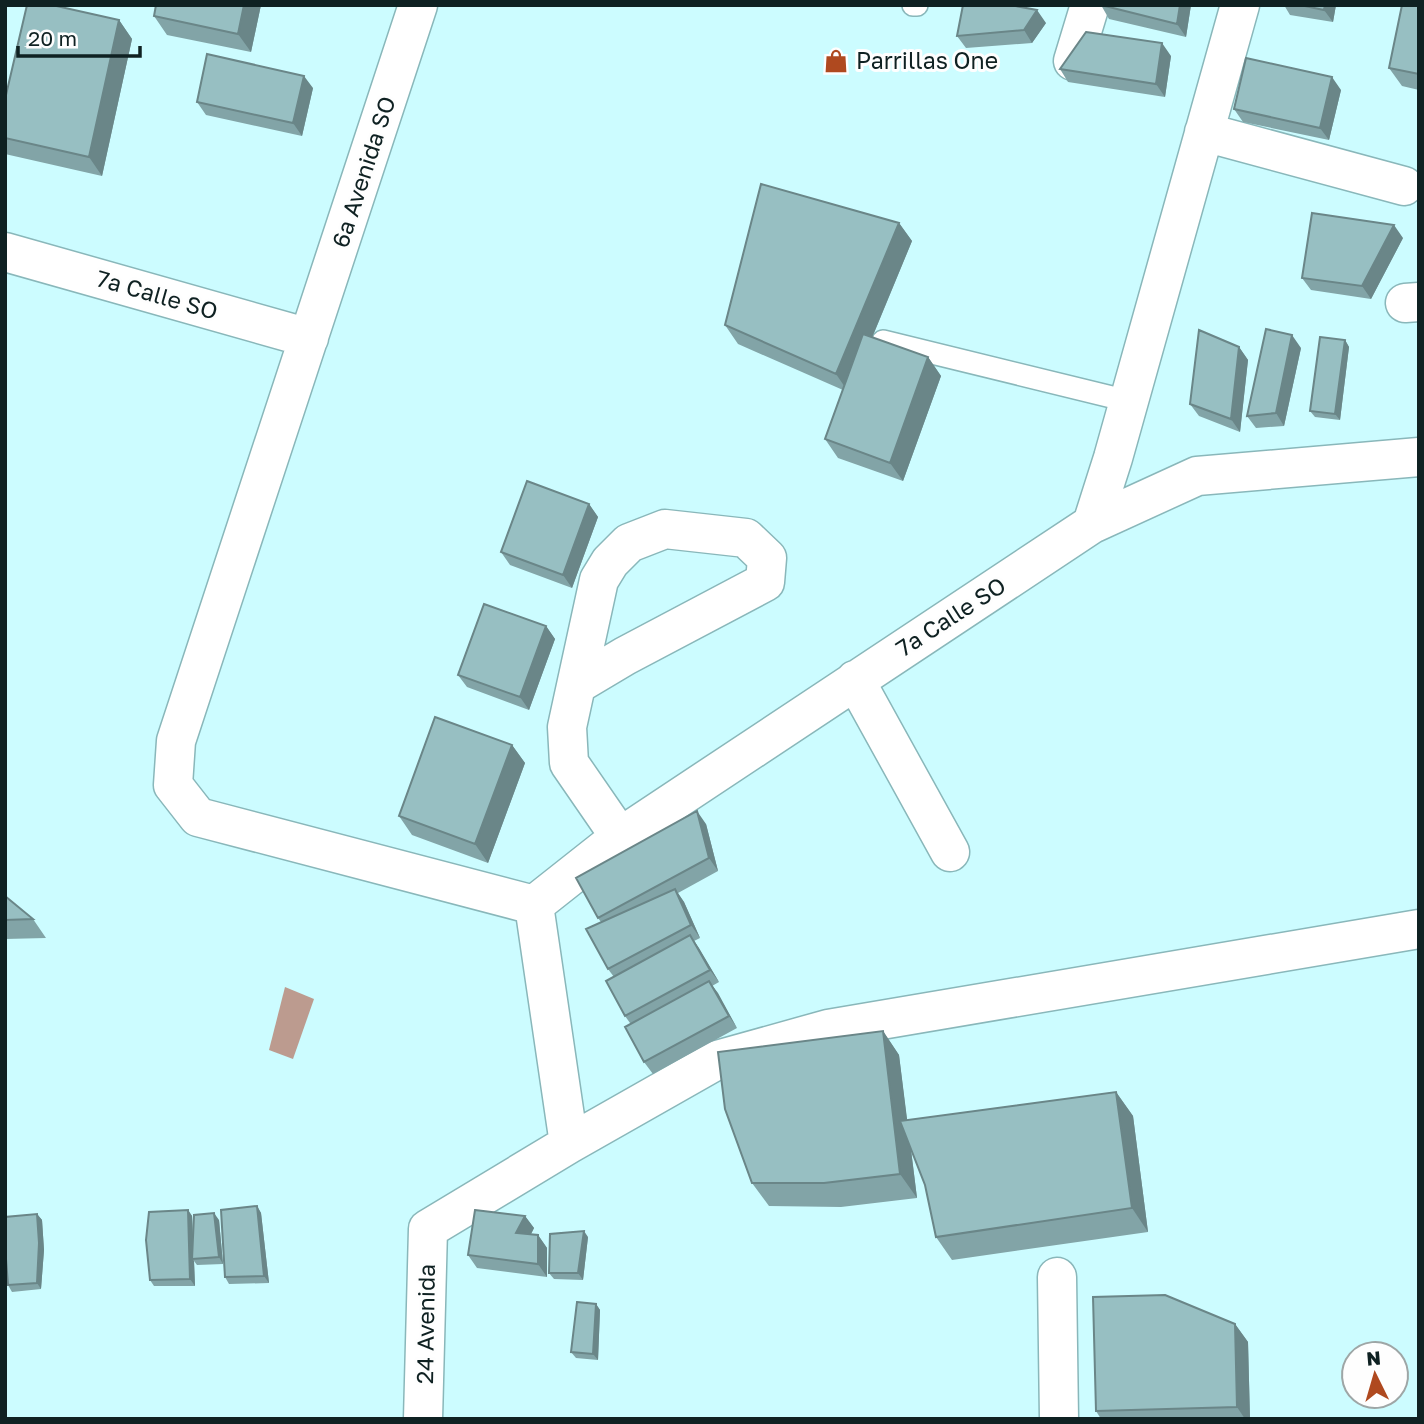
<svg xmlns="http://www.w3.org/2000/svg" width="1424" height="1424" font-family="'Golos Text',sans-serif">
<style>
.water{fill:#bc9b8f}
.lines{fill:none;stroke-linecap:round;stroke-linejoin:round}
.lane-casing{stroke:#89b7ba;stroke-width:24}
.street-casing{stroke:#89b7ba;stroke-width:41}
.lane{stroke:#fff;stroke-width:21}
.street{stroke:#fff;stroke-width:38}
.wall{fill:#82a4a7}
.shaded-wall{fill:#6a8688}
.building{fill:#97bfc2;stroke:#6a8688;stroke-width:2}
.labels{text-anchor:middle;stroke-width:6;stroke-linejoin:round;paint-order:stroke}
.poi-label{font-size:23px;fill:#0f2122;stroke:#fefefe;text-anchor:start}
.street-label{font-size:23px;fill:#0f2122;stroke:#fefefe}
</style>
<rect width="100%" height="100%" fill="#ccfcff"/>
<!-- water -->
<path class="water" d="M 285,987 L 314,999 L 293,1059 L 269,1050 Z"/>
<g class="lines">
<!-- lane casing -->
<g class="lane-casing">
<path id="lane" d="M 913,5 L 917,5
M 883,341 L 1128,401"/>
</g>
<!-- street casing -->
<g class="street-casing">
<path id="street" d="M 418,5 L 176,741 L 173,785 L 198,817 L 534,905 L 569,1144
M 1073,61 L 1090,5
M 1204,132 L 1404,186
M 5,252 L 309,338
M 1405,303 L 1419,302
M 1092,524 L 1113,458 L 1240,5
M 855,680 L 950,852
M 578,684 L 625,656 L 765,582 L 767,558 L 746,538 L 665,529 L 629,543 L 610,562 L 599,580 L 567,727 L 569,763 L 620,837
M 534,905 L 620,837 L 1092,524 L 1197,476 L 1419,457
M 1057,1277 L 1059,1419
M 423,1419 L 428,1229 L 569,1144 L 717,1060 L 828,1029 L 1419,929"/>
</g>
<!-- lane -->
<use href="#lane" class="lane"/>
<!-- street -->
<use href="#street" class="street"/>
</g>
<!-- wall -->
<path class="wall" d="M 156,5 L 261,5 L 251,52 L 167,35 L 154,16 Z
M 1101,5 L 1191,5 L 1186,37 L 1109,19 Z
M 1284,5 L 1336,5 L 1333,22 L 1290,15 Z
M 1419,5 L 1419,90 L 1402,86 L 1389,68 Z
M 119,20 L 132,39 L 102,176 L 5,154 L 5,95 Z
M 1046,23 L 1032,43 L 966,48 L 957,36 Z
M 1171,56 L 1165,97 L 1068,82 L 1060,69 Z
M 313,88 L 302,136 L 206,115 L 197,102 Z
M 1341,90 L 1329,140 L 1243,122 L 1234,109 Z
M 899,223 L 912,241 L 872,338 L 928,357 L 941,376 L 903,481 L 838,458 L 825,439 L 843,390 L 738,344 L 725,325 Z
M 1403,238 L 1371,299 L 1311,290 L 1302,278 Z
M 1345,340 L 1349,347 L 1340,420 L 1315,417 L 1310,411 Z
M 1239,347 L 1248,360 L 1240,432 L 1199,416 L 1190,404 Z
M 1301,348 L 1284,426 L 1256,428 L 1247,416 Z
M 589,504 L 598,517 L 572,588 L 510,565 L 501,552 Z
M 546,626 L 555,639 L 529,710 L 467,687 L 458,675 Z
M 512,745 L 525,763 L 488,863 L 412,835 L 399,816 Z
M 706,824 L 718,871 L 678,893 L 684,902 L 700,938 L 694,941 L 719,982 L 712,986 L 737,1028 L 653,1074 L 644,1062 L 630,1023 L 625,1016 L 614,977 L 608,969 L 601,922 L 598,918 Z
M 5,896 L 33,919 L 46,938 L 5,939 Z
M 883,1031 L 899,1055 L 907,1121 L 1116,1092 L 1133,1116 L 1148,1232 L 952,1260 L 936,1237 L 925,1185 L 911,1149 L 917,1198 L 841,1207 L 769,1206 L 752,1183 Z
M 257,1206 L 261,1213 L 269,1283 L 229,1284 L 225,1277 Z
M 188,1210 L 192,1216 L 193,1242 L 219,1220 L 223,1264 L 197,1265 L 194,1261 L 195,1286 L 154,1286 L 150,1280 Z
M 37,1214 L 42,1220 L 44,1250 L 41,1289 L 12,1292 L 8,1285 Z
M 525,1216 L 534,1228 L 531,1234 L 538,1235 L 547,1248 L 547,1277 L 477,1268 L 468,1255 Z
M 588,1237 L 583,1280 L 554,1279 L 549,1273 Z
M 596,1304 L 600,1310 L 598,1360 L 576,1358 L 571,1352 Z
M 1235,1324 L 1248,1342 L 1250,1419 L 1101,1419 L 1096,1411 Z"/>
<!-- shaded-wall -->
<path class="shaded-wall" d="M 244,5 L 261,5 L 251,52 L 238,34 Z
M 1180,5 L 1191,5 L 1186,37 L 1177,24 Z
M 1325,5 L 1336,5 L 1333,22 L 1324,10 Z
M 1037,10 L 1046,23 L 1032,43 L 1024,30 Z
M 119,20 L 132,39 L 102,176 L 89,157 Z
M 1162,43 L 1171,56 L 1165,97 L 1156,84 Z
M 304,76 L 313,88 L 302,136 L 293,123 Z
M 1332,77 L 1341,90 L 1329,140 L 1320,128 Z
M 899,223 L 912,241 L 849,393 L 836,374 Z
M 1394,225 L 1403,238 L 1371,299 L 1362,286 Z
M 1292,335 L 1301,348 L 1284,426 L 1276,413 Z
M 1345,340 L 1349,347 L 1340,420 L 1335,414 Z
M 1239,347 L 1248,360 L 1240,432 L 1231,419 Z
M 928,357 L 941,376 L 903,481 L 890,463 Z
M 589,504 L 598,517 L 572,588 L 563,575 Z
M 546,626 L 555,639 L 529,710 L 520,697 Z
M 512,745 L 525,763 L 488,863 L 475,844 Z
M 697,811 L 706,824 L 718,871 L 709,858 Z
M 675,889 L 684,902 L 700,938 L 691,925 Z
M 690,935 L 699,948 L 719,982 L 710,970 Z
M 709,981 L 718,993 L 737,1028 L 729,1016 Z
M 883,1031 L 899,1055 L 917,1198 L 900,1174 Z
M 1116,1092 L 1133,1116 L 1148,1232 L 1132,1208 Z
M 257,1206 L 261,1213 L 269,1283 L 264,1276 Z
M 188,1210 L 192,1216 L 194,1259 L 192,1259 L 194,1261 L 195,1286 L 190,1279 Z
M 214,1213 L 219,1220 L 223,1264 L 219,1257 Z
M 37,1214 L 42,1220 L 44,1250 L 41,1289 L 37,1283 Z
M 525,1216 L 534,1228 L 525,1246 L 516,1233 Z
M 584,1231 L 588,1237 L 583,1280 L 578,1273 Z
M 538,1235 L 547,1248 L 547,1277 L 538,1264 Z
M 596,1304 L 600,1310 L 598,1360 L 593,1354 Z
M 1235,1324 L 1248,1342 L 1250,1419 L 1245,1419 L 1237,1407 Z"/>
<!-- building -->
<path class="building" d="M 27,5 L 52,5 L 119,20 L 89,157 L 5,138 L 5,95 L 6,95 Z
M 156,5 L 244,5 L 238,34 L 154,16 Z
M 963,5 L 1010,5 L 1037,10 L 1024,30 L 957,36 Z
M 1101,5 L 1180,5 L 1177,24 Z
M 1300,5 L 1325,5 L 1324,10 Z
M 1402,5 L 1419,5 L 1419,74 L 1389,68 Z
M 1086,32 L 1162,43 L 1156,84 L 1060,69 Z
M 207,54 L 304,76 L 293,123 L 197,102 Z
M 1246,58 L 1332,77 L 1320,128 L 1234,109 Z
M 761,184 L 899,223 L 836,374 L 725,325 Z
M 1312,213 L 1394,225 L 1362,286 L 1302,278 Z
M 1266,329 L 1292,335 L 1276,413 L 1247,416 Z
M 1199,330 L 1239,347 L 1231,419 L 1190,404 Z
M 863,334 L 928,357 L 890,463 L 825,439 Z
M 1320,337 L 1345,340 L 1335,414 L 1310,411 Z
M 527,481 L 589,504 L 563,575 L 501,552 Z
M 484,604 L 546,626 L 520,697 L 458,675 Z
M 435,717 L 512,745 L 475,844 L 399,816 Z
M 697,811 L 709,858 L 598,918 L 576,878 Z
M 675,889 L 691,925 L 608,969 L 586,929 Z
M 5,896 L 33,919 L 5,920 Z
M 690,935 L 710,970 L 625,1016 L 606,981 Z
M 709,981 L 729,1016 L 644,1062 L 625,1027 Z
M 883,1031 L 900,1174 L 824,1183 L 752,1183 L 725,1109 L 718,1052 Z
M 1116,1092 L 1132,1208 L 936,1237 L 925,1185 L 900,1121 Z
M 257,1206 L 264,1276 L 225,1277 L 221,1210 Z
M 188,1210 L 190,1279 L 150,1280 L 146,1240 L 149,1212 Z
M 475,1210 L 525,1216 L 516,1233 L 538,1235 L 538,1264 L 468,1255 Z
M 214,1213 L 219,1257 L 192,1259 L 194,1215 Z
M 37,1214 L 39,1243 L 37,1283 L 8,1285 L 5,1246 L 5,1217 Z
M 584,1231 L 578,1273 L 549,1273 L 550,1234 Z
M 1165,1295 L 1235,1324 L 1237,1407 L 1096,1411 L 1093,1297 Z
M 577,1302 L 596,1304 L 593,1354 L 571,1352 Z"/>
<!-- icons -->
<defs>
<g id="shop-bare" transform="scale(1.89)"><path d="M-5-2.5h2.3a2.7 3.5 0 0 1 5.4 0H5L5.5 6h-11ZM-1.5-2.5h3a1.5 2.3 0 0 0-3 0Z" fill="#af491f" stroke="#fefefe" stroke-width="2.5" paint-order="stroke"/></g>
</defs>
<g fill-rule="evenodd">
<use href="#shop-bare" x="836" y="61"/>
</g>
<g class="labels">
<!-- poi labels -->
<g class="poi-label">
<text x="856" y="69">Parrillas One</text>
</g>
<!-- street labels -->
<g class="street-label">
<text transform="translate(364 172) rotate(-72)" y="8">6a Avenida SO</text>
<text transform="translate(157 295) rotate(16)" y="8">7a Calle SO</text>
<text transform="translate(951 617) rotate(-33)" y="8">7a Calle SO</text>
<text transform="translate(426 1324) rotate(-89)" y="8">24 Avenida</text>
</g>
</g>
<!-- border -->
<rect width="1424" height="1424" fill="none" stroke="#0f2122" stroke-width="14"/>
<!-- north arrow -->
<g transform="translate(1375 1375) rotate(355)"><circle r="33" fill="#fefefe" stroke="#9ea6a6" stroke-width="2"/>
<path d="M0-5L12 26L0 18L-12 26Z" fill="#af491f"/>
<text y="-10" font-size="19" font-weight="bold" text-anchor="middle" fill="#0f2122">N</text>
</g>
<!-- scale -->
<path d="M18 46v10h122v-10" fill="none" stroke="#0f2122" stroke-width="3.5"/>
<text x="28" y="46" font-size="21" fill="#0f2122" stroke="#fefefe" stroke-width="5" paint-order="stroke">20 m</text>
</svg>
